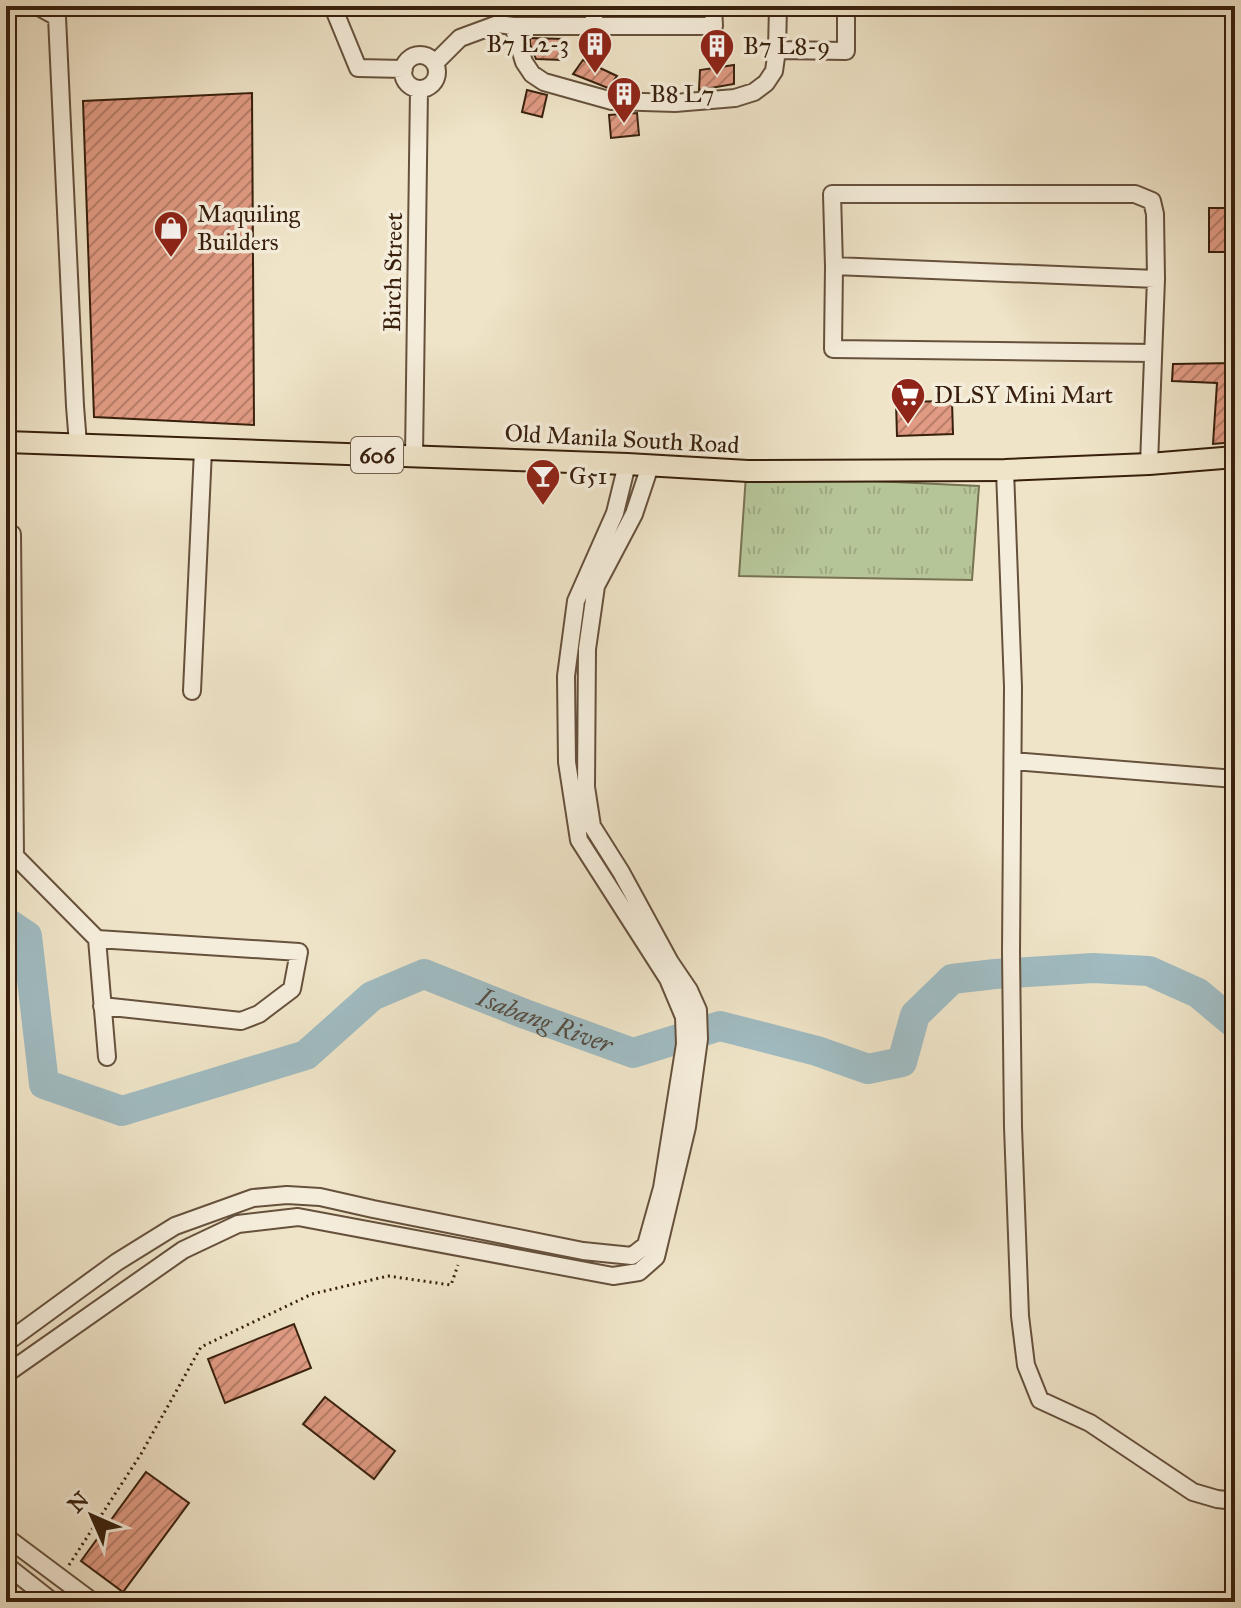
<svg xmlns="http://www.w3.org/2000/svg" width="1241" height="1608" font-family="'IM FELL Great Primer',serif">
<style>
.park{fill:url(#park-tufts);stroke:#777252;stroke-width:2}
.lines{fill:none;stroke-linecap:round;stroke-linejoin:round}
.river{stroke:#a0bbc1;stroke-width:30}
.building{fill:url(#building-hatch);stroke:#38200d;stroke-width:2}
.minor-casing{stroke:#66513c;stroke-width:20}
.major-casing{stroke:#38200d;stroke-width:24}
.path{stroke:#38200d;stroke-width:3;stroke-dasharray:2 4;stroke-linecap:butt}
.minor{stroke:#f5eddb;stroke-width:16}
.major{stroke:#efe4c8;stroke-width:20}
.labels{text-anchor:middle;stroke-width:7;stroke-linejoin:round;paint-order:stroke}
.shield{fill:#f5eddb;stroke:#715e4b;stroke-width:2}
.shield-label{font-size:22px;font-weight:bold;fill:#38200d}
.poi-label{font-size:24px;fill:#38200d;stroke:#f5eddb;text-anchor:start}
.street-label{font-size:24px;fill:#38200d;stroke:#f5eddb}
.water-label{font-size:26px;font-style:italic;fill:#574e43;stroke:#f5eddb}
</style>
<defs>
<pattern id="park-tufts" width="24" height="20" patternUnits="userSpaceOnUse" patternTransform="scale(2)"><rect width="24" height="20" fill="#b6c598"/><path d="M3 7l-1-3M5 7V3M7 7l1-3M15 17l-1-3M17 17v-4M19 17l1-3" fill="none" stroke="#9da982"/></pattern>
<pattern id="building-hatch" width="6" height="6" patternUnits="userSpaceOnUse" patternTransform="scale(2)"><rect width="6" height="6" fill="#e19b84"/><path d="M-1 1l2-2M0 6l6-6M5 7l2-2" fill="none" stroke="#b77e6a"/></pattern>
</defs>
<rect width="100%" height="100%" fill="#efe4c8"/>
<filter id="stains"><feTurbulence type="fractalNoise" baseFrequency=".0025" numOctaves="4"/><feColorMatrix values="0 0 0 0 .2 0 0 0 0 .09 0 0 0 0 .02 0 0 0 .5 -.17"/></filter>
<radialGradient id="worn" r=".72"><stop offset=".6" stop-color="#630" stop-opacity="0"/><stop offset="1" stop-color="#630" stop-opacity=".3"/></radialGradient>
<!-- park -->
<path class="park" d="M 746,475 L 979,486 L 972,580 L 739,576 Z"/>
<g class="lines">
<!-- river -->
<path class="river" id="s1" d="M 6,922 L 27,936 L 44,1084 L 122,1111 L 306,1055 L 372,996 L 424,974 L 525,1014 L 633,1053 L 720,1026 L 817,1051 L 868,1069 L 902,1062 L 915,1015 L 952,979 L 995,974 L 1093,968 L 1149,971 L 1198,993 L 1235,1024"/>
</g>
<!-- building -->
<path class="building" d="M 530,38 L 564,39 L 563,60 L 536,59 L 530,44 Z
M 583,60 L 617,76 L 608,88 L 573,74 Z
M 734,65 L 734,84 L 699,90 L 700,70 Z
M 527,90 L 547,95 L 542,117 L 522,112 Z
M 252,93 L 254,425 L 94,417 L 83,101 Z
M 637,113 L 639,135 L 611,138 L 609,115 Z
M 1209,208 L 1234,208 L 1233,252 L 1209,252 Z
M 1235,363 L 1235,442 L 1213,444 L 1217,383 L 1172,381 L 1173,364 Z
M 952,401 L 953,434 L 897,436 L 896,402 Z
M 294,1324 L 311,1368 L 225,1403 L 208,1359 Z
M 325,1397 L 395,1451 L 374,1479 L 303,1424 Z
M 146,1472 L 189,1503 L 123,1592 L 81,1561 Z"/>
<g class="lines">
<!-- minor casing -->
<g class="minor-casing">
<path id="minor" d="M 37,6 L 57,17 L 75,406 L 78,444
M 335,12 L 358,68 L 404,69
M 513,26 L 524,62 L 532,74 L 544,82 L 612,101 L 675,103 L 735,98 L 754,92 L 766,83 L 774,71 L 777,50 L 778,6
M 594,26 L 594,6
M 777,50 L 846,51 L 846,6
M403 72a17 17 0 1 1 34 0a17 17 0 1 1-34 0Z
M 435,63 L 460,38 L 498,24 L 513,26 L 714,26 L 713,6
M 834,266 L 1156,279
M 414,456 L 419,89
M 1149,464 L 1156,279 L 1155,214 L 1152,201 L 1135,194 L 832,194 L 834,266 L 833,349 L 1153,353
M 1005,470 L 1013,687 L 1011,952 L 1013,1127 L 1020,1316 L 1026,1365 L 1040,1400 L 1090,1423 L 1193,1492 L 1217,1499 L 1235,1501
M 6,534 L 12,534 L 15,856 L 6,856
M 192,691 L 203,450
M 1013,761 L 1235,779
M 15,856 L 97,939 L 107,1057
M 97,939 L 299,952 L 292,989 L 259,1014 L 241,1021 L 102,1006
M 6,1343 L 117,1262 L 175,1226 L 253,1198 L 287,1195 L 320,1197 L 373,1209 L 583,1251 L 632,1256 L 646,1245 L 662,1188 L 685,1044 L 684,1017 L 668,979 L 579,840 L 567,762 L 566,676 L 576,601 L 615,513 L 627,464
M 6,1374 L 183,1250 L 238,1224 L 298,1217 L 613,1276 L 639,1272 L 656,1257 L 687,1127 L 699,1039 L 698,1010 L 689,990 L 670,962 L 621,872 L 592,826 L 586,787 L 587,649 L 596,586 L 634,514 L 650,466
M 6,1537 L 93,1602
M 6,1565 L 53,1602"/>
</g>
<!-- major casing -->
<g class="major-casing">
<path id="major" d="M 6,442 L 627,464 L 748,471 L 1005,470 L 1149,464 L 1235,457"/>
</g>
<!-- path -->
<path class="path" d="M 69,1565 L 141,1454 L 201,1347 L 312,1294 L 388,1276 L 451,1285 L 458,1265"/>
<!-- minor -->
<use href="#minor" class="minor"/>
<!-- major -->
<use href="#major" class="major"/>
</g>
<!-- icons -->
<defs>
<g id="building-pin" transform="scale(1.8)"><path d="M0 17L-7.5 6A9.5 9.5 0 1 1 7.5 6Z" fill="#8f2418" stroke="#f5eddb"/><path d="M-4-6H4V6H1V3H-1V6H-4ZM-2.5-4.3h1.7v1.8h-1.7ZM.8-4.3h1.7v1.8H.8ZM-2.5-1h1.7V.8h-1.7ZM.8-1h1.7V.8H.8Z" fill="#fff"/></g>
<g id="shop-pin" transform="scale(1.8)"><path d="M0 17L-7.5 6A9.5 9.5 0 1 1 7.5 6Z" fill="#8f2418" stroke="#f5eddb"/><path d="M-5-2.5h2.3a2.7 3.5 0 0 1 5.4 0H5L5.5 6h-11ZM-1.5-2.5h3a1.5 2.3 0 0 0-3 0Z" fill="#fff"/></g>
<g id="supermarket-pin" transform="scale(1.8)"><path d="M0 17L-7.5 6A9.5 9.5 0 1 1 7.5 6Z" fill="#8f2418" stroke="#f5eddb"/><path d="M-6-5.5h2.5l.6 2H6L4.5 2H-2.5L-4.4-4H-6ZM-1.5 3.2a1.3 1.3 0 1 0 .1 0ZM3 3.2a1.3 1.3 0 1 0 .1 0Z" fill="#fff"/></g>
<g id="bar-pin" transform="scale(1.8)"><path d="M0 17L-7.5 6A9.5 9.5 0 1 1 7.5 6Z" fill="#8f2418" stroke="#f5eddb"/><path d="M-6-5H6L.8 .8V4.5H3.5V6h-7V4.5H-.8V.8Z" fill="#fff"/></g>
</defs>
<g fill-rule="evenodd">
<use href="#building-pin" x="595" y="44"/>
<use href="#building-pin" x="717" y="46"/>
<use href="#building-pin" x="624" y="94"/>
<use href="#shop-pin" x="171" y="228"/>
<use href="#supermarket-pin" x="908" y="395"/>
<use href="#bar-pin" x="543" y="476"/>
</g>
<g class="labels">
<!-- shield labels -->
<rect class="shield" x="351" y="437" width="52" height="36" rx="6"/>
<g class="shield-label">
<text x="377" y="463">606</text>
</g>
<!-- poi labels -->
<g class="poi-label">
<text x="569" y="52" text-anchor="end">B7 L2-3</text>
<text x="743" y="54">B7 L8-9</text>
<text x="650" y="102">B8 L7</text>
<text x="197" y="222">Maquiling<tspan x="197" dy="28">Builders</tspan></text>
<text x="934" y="403">DLSY Mini Mart</text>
<text x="569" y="484">G51</text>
</g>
<!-- street labels -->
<g class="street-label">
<text transform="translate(393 272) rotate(-89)" y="8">Birch Street</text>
<text transform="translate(622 439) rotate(3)" y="8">Old Manila South Road</text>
</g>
<!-- water labels -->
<g class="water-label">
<text dy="9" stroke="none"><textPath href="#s1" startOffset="724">Isabang River</textPath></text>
</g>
</g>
<!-- margin -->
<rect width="1241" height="1608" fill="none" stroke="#efe4c8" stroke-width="32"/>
<rect x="8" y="8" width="1225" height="1592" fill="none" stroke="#38200d" stroke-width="4"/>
<rect x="16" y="16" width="1209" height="1576" fill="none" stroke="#38200d" stroke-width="2"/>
<!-- north arrow -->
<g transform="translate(92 1516) rotate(315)" stroke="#f5eddb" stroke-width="6" paint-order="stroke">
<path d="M0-6L14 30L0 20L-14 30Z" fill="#38200d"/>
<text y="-12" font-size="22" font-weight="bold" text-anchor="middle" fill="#38200d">N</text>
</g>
<rect width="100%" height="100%" filter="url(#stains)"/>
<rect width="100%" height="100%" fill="url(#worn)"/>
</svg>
